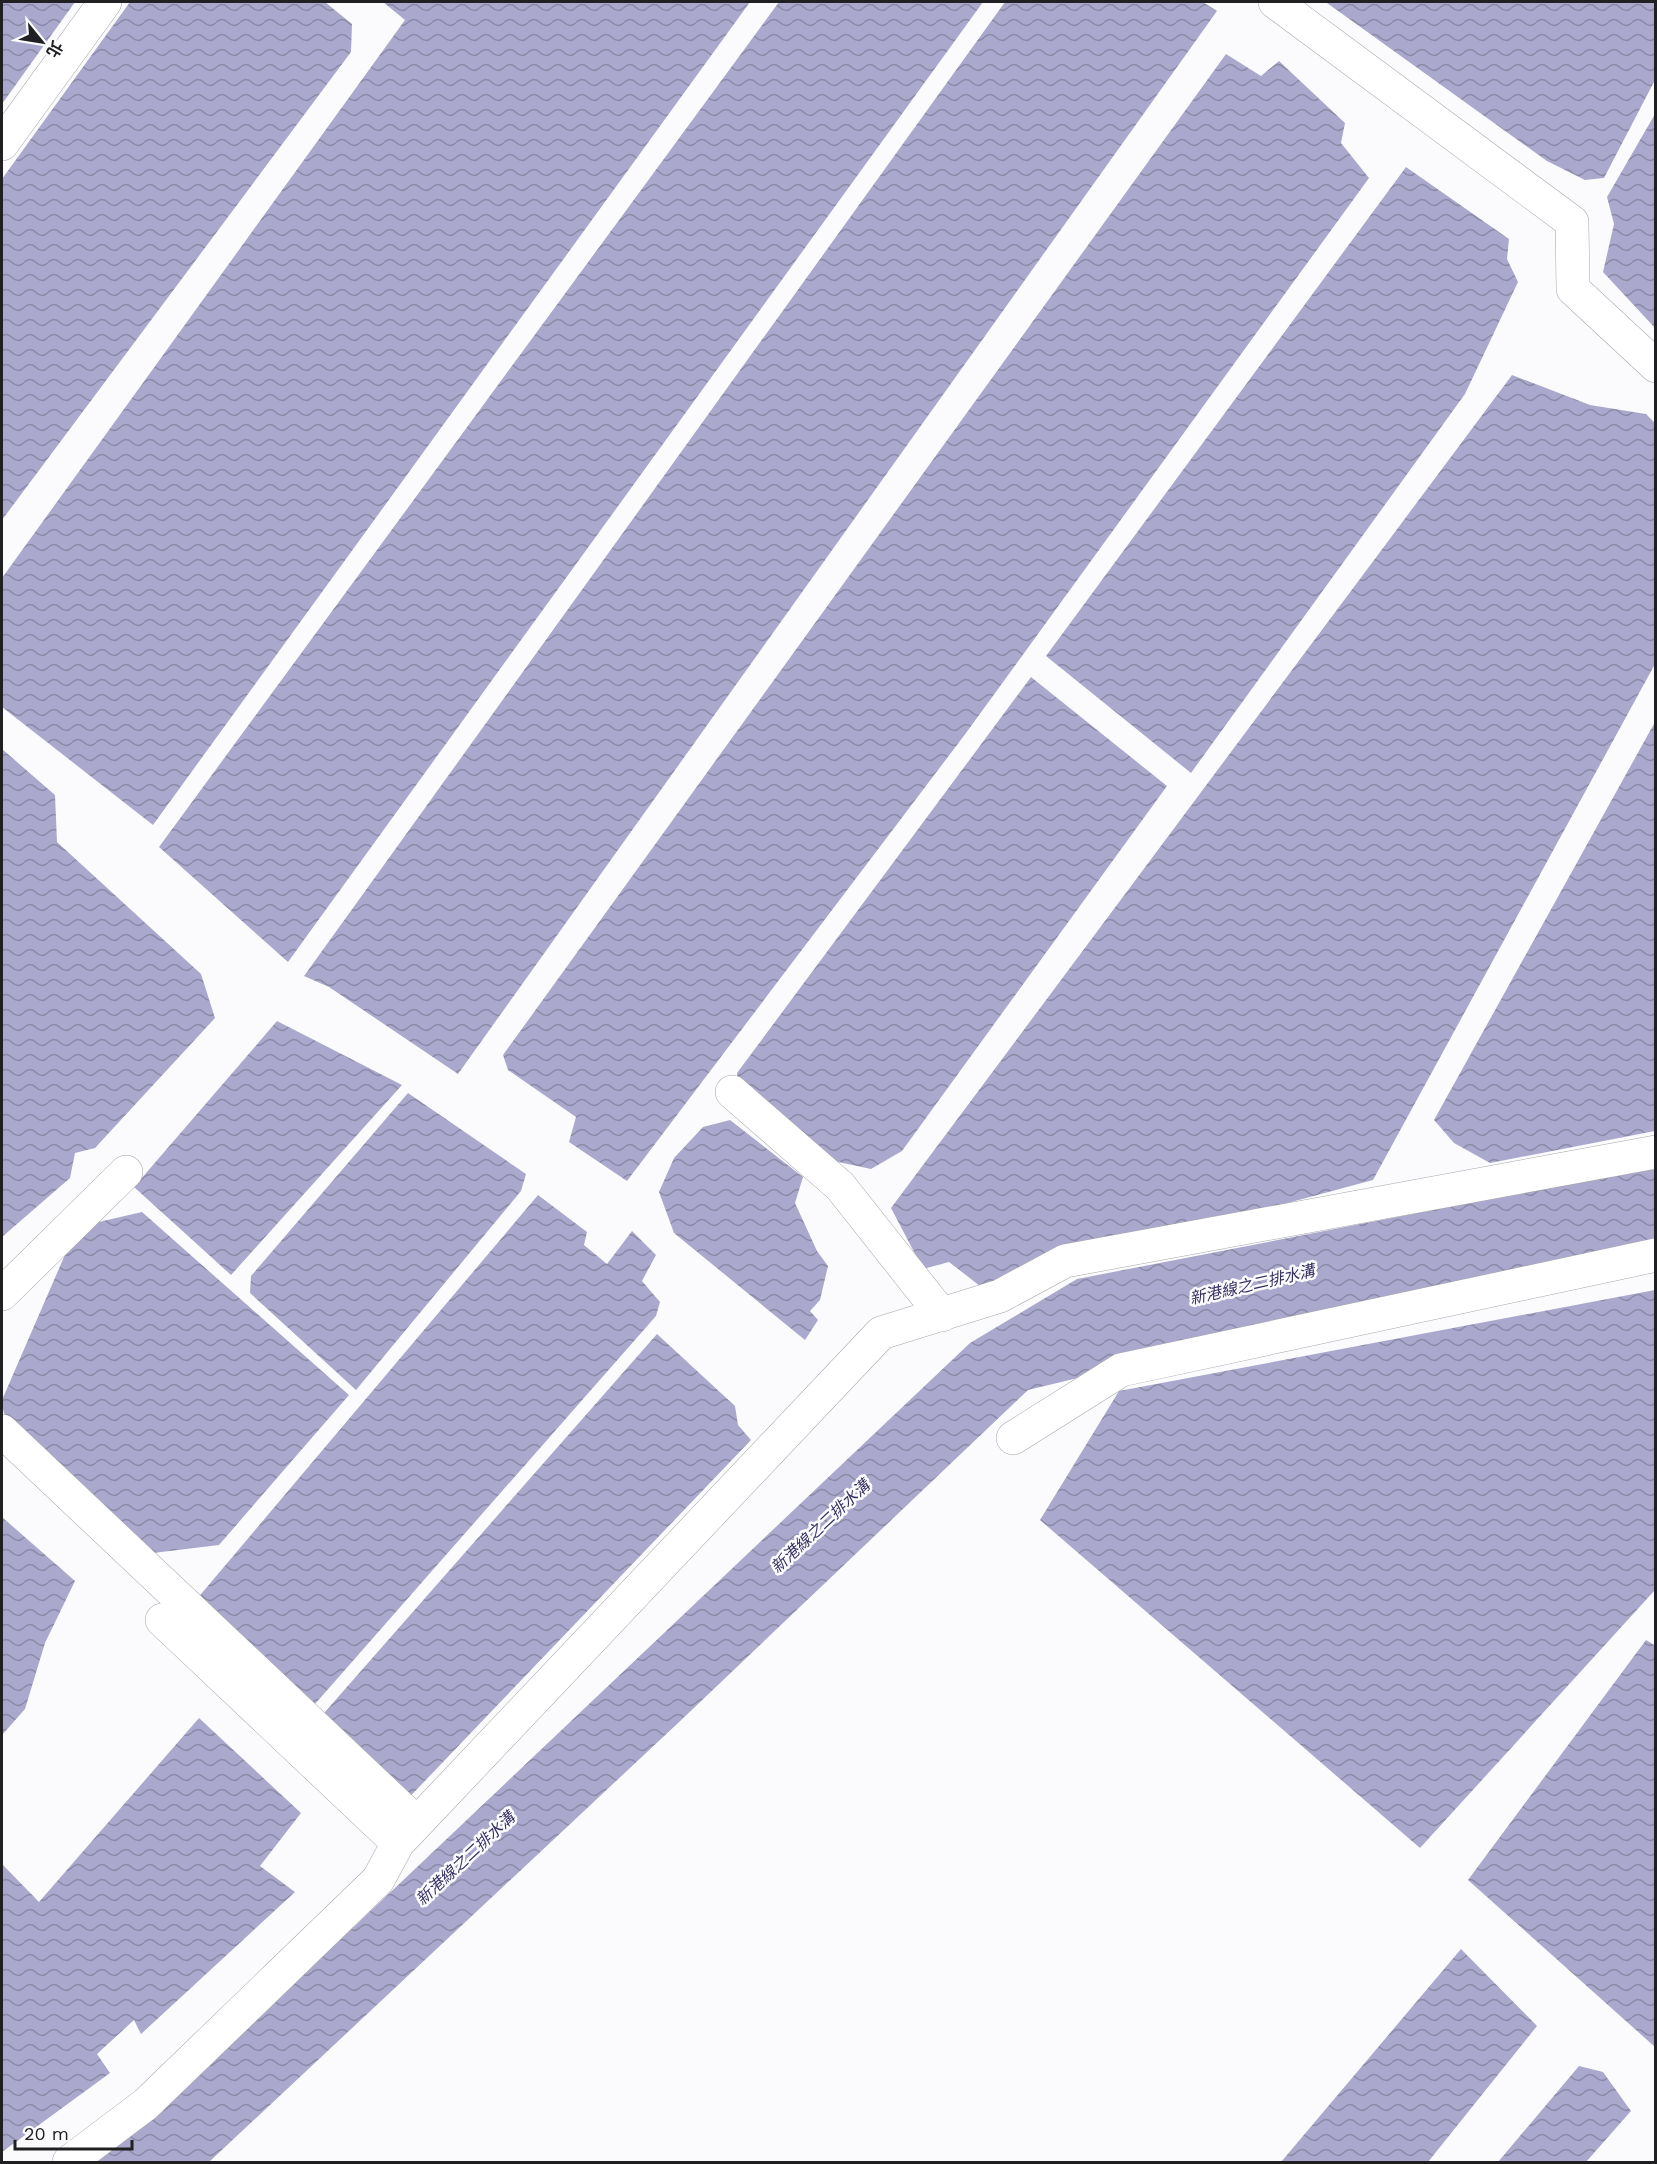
<svg xmlns="http://www.w3.org/2000/svg" width="1657" height="2164" font-family="'Work Sans','Noto Sans TC',sans-serif">
<style>
.water{fill:url(#water-waves)}
.lines{fill:none;stroke-linecap:round;stroke-linejoin:round}
.minor-casing{stroke:#a7a7ac;stroke-width:34}
.minor{stroke:#fff;stroke-width:33}
.labels{text-anchor:middle;stroke-width:5;stroke-linejoin:round;paint-order:stroke}
.water-label{font-size:16px;font-style:italic;fill:#373161;stroke:#fbfbfe}
</style>
<defs>
<pattern id="water-waves" width="16" height="10" patternUnits="userSpaceOnUse" patternTransform="scale(1.5)"><rect width="16" height="10" fill="#aaa9cd"/><path d="M0 5q4-4 8 0t8 0" fill="none" stroke="#8a89a6"/></pattern>
</defs>
<rect width="100%" height="100%" fill="#fbfbfe"/>
<!-- water -->
<path class="water" d="M 2,2 L 75,2 L 2,104 Z
M 130,2 L 325,2 L 352,24 L 351,52 L 2,520 L 2,179 Z
M 383,2 L 750,2 L 153,825 L 2,707 L 2,578 L 405,20 Z
M 779,2 L 983,2 L 288,962 L 159,847 Z
M 1005,2 L 1203,2 L 1217,11 L 458,1074 L 329,987 L 304,976 Z
M 1329,2 L 1655,2 L 1655,80 L 1604,178 L 1585,180 L 1547,161 L 1327,3 Z
M 1226,54 L 1261,76 L 1279,61 L 1345,123 L 1341,143 L 1369,178 L 966,733 L 627,1181 L 569,1142 L 576,1117 L 508,1070 L 503,1055 Z
M 1655,114 L 1655,328 L 1603,272 L 1614,224 L 1607,197 Z
M 1406,167 L 1509,239 L 1507,259 L 1518,282 L 1465,394 L 1191,773 L 1046,656 Z
M 1512,375 L 1590,405 L 1646,414 L 1656,424 L 1655,664 L 1373,1180 L 980,1286 L 949,1262 L 923,1269 L 891,1208 Z
M 1031,677 L 1167,786 L 902,1151 L 871,1169 L 829,1160 L 739,1099 L 737,1073 Z
M 1655,722 L 1655,1131 L 1490,1163 L 1454,1143 L 1434,1120 Z
M 2,749 L 55,795 L 57,842 L 201,974 L 215,1018 L 95,1148 L 75,1153 L 70,1178 L 2,1237 Z
M 277,1021 L 402,1085 L 231,1275 L 134,1187 Z
M 408,1093 L 526,1174 L 521,1191 L 356,1390 L 250,1293 L 251,1276 Z
M 730,1120 L 803,1177 L 795,1203 L 817,1251 L 828,1266 L 820,1300 L 810,1311 L 818,1320 L 805,1340 L 674,1233 L 659,1192 L 674,1158 L 703,1127 Z
M 1655,1167 L 1655,1239 L 1028,1390 L 677,1724 L 209,2162 L 82,2162 L 154,2105 L 340,1940 L 970,1343 L 1077,1279 Z
M 538,1195 L 587,1232 L 584,1245 L 607,1264 L 632,1231 L 656,1255 L 642,1281 L 660,1302 L 656,1316 L 315,1704 L 185,1613 Z
M 142,1212 L 349,1395 L 219,1545 L 145,1554 L 13,1448 L 2,1405 L 2,1400 L 77,1227 Z
M 1655,1290 L 1655,1590 L 1420,1848 L 1040,1520 L 1119,1391 Z
M 657,1334 L 735,1406 L 738,1425 L 751,1440 L 400,1807 L 310,1729 Z
M 2,1517 L 75,1581 L 45,1643 L 25,1709 L 2,1735 Z
M 1646,1640 L 1656,1646 L 1655,2047 L 1468,1880 Z
M 199,1718 L 301,1813 L 260,1866 L 295,1892 L 141,2034 L 134,2020 L 97,2054 L 110,2073 L 2,2152 L 2,1864 L 39,1902 Z
M 1461,1949 L 1537,2026 L 1428,2162 L 1281,2162 Z
M 1579,2066 L 1603,2072 L 1631,2111 L 1586,2162 L 1498,2162 Z"/>
<g class="lines">
<!-- minor casing -->
<g class="minor-casing">
<path id="minor" d="M 1275,2 L 1572,222 L 1573,289 L 1656,366
M 2,144 L 105,2
M 732,1092 L 840,1186 L 942,1315
M 2,1294 L 126,1172
M 2,1431 L 417,1823
M 1013,1438 L 1121,1370 L 1656,1255
M 162,1620 L 398,1843
M 69,2162 L 146,2104 L 378,1880 L 398,1843 L 417,1823 L 881,1333 L 1000,1296 L 1065,1261 L 1656,1152"/>
</g>
<!-- minor -->
<use href="#minor" class="minor"/>
</g>
<g class="labels">
<!-- water labels -->
<g class="water-label">
<text transform="translate(1252 1284) rotate(-13)" y="6">新港線之二排水溝</text>
<text transform="translate(820 1526) rotate(-43)" y="6">新港線之二排水溝</text>
<text transform="translate(465 1858) rotate(-43)" y="6">新港線之二排水溝</text>
</g>
</g>
<!-- border -->
<rect width="1657" height="2164" fill="none" stroke="#202022" stroke-width="6"/>
<!-- north arrow -->
<g transform="translate(42 42) rotate(120)" stroke="#fbfbfe" stroke-width="4.5" paint-order="stroke">
<path d="M0-4.5L10 22L0 15L-10 22Z" fill="#202022"/>
<text y="-9" font-size="16" font-weight="bold" text-anchor="middle" fill="#202022">北</text>
</g>
<!-- scale -->
<path d="M15 2140v9h117v-9" fill="none" stroke="#202022" stroke-width="3"/>
<text x="24" y="2140" font-size="18" fill="#202022" stroke="#fbfbfe" stroke-width="4.5" paint-order="stroke">20 m</text>
</svg>
